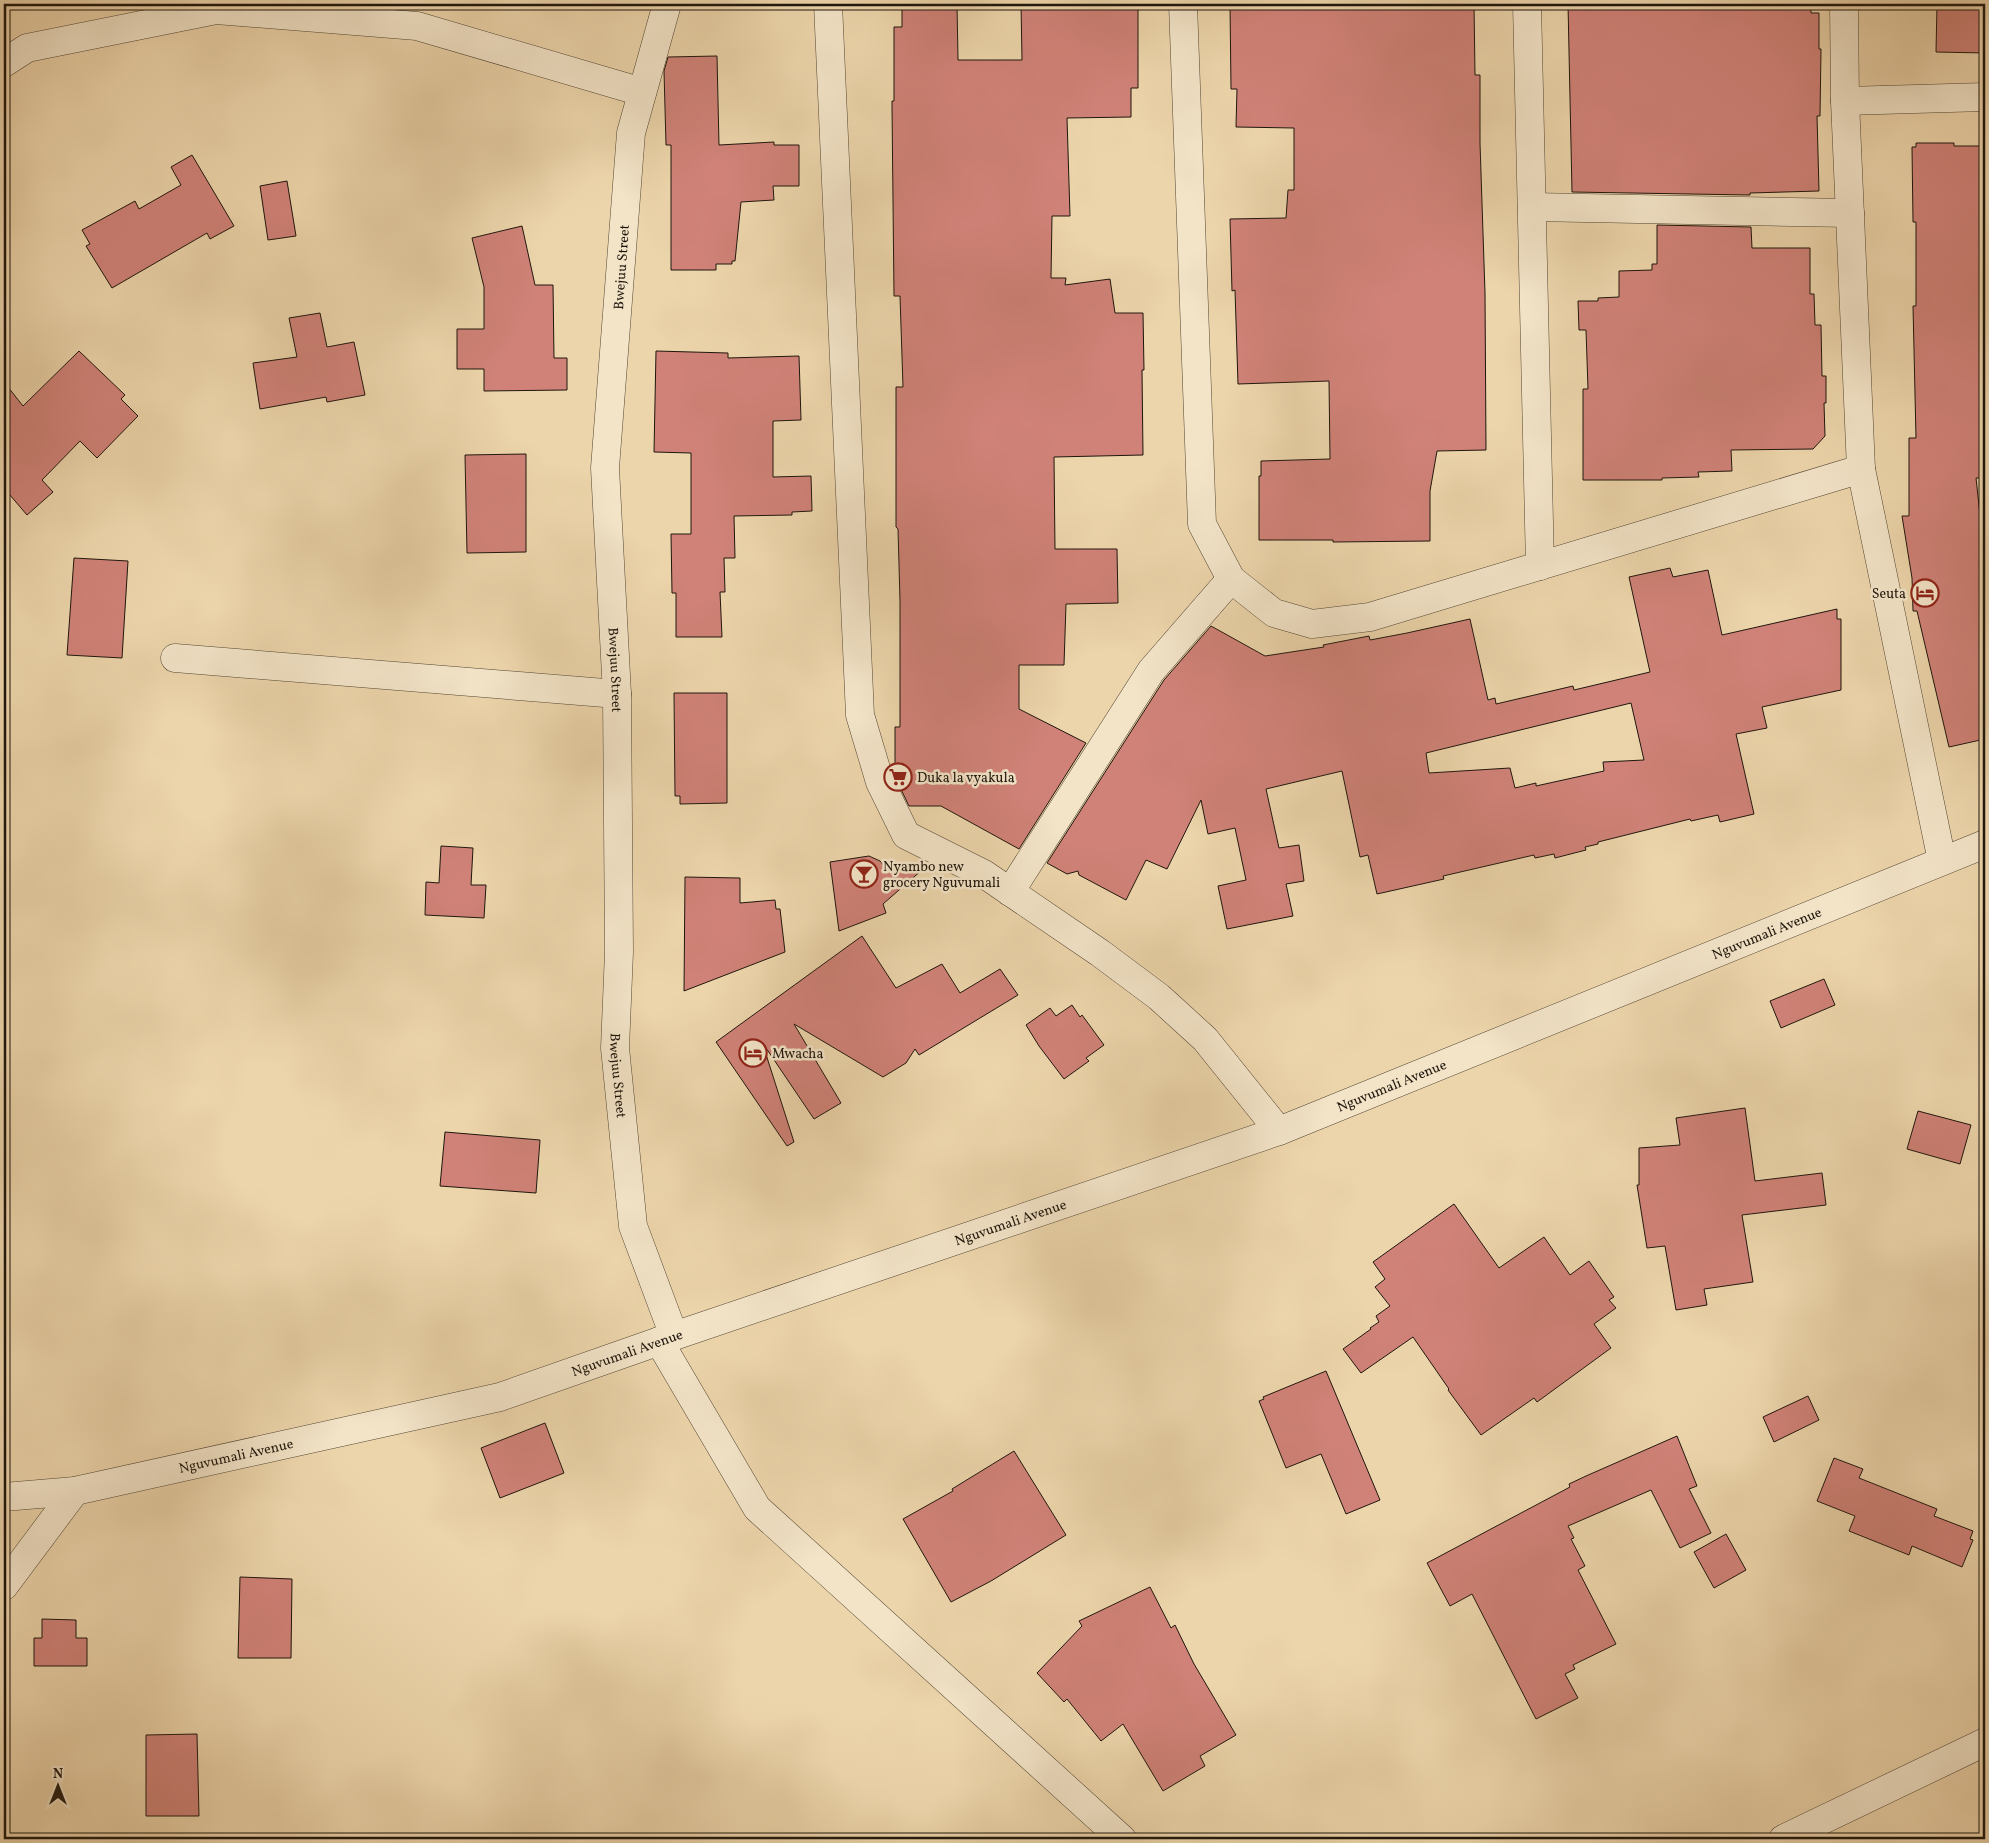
<svg xmlns="http://www.w3.org/2000/svg" width="1989" height="1843" font-family="Vollkorn,serif">
<style>
.building{fill:#d08278;stroke:#1e160d;fill-rule:evenodd}
.lines{fill:none;stroke-linecap:round;stroke-linejoin:round}
.minor-casing{stroke:#524634;stroke-width:29}
.tertiary-casing{stroke:#524634;stroke-width:29}
.minor{stroke:#f3e4c8;stroke-width:28}
.tertiary{stroke:#f3e4c8;stroke-width:28}
.labels{text-anchor:middle;stroke-width:5;stroke-linejoin:round;paint-order:stroke}
.street-label{font-size:14px;fill:#1e160d;stroke:#f3e4c8}
.poi-label{font-size:14px;fill:#1e160d;stroke:#f3e4c8;text-anchor:start}
</style>
<rect width="100%" height="100%" fill="#edd5ab"/>
<filter id="stains"><feTurbulence type="fractalNoise" baseFrequency=".004" numOctaves="4"/><feColorMatrix values="0 0 0 0 .2 0 0 0 0 .09 0 0 0 0 .02 0 0 0 .5 -.17"/></filter>
<radialGradient id="worn" r=".72"><stop offset=".6" stop-color="#630" stop-opacity="0"/><stop offset="1" stop-color="#630" stop-opacity=".3"/></radialGradient>
<!-- building -->
<path class="building" d="M 902,4 L 957,4 L 958,60 L 1022,60 L 1021,4 L 1138,4 L 1138,88 L 1131,88 L 1131,117 L 1067,118 L 1070,216 L 1052,216 L 1051,278 L 1066,278 L 1065,285 L 1110,279 L 1115,313 L 1143,313 L 1144,370 L 1142,370 L 1143,455 L 1054,457 L 1055,549 L 1117,549 L 1118,603 L 1066,604 L 1064,665 L 1019,665 L 1019,709 L 1086,743 L 1019,849 L 941,806 L 909,806 L 895,777 L 895,727 L 900,727 L 900,601 L 898,529 L 896,527 L 896,387 L 903,387 L 900,296 L 894,296 L 892,106 L 892,101 L 894,101 L 894,27 L 902,27 Z
M 1230,4 L 1474,4 L 1475,75 L 1480,75 L 1480,143 L 1485,293 L 1486,450 L 1437,451 L 1430,491 L 1430,541 L 1333,542 L 1333,540 L 1259,540 L 1259,476 L 1261,476 L 1261,461 L 1330,459 L 1329,381 L 1238,384 L 1235,290 L 1232,291 L 1230,219 L 1286,218 L 1288,190 L 1294,190 L 1294,128 L 1236,127 L 1237,89 L 1231,89 Z
M 1568,4 L 1811,4 L 1811,13 L 1819,13 L 1819,49 L 1821,49 L 1820,116 L 1817,116 L 1819,191 L 1750,193 L 1750,195 L 1572,192 Z
M 1937,4 L 1985,4 L 1985,53 L 1936,52 Z
M 717,56 L 719,145 L 774,142 L 774,145 L 799,145 L 799,186 L 773,186 L 774,200 L 741,202 L 735,261 L 732,261 L 732,264 L 716,264 L 716,270 L 671,270 L 671,145 L 666,145 L 664,71 L 668,57 Z
M 1916,143 L 1954,143 L 1954,146 L 1985,146 L 1985,478 L 1976,478 L 1984,552 L 1985,552 L 1985,739 L 1949,747 L 1917,611 L 1913,611 L 1912,578 L 1902,516 L 1909,516 L 1909,438 L 1916,438 L 1913,306 L 1916,306 L 1916,222 L 1913,222 L 1912,147 L 1916,147 Z
M 192,155 L 234,226 L 210,239 L 207,233 L 112,288 L 86,246 L 90,244 L 82,230 L 135,201 L 139,209 L 181,185 L 171,167 Z
M 287,181 L 296,236 L 268,240 L 260,186 Z
M 1657,225 L 1751,227 L 1752,248 L 1810,248 L 1810,294 L 1814,294 L 1815,325 L 1821,325 L 1822,376 L 1826,376 L 1826,403 L 1824,403 L 1825,436 L 1813,449 L 1731,450 L 1732,471 L 1698,472 L 1699,477 L 1662,478 L 1662,480 L 1583,480 L 1583,389 L 1588,389 L 1586,330 L 1579,330 L 1578,301 L 1598,301 L 1598,298 L 1619,297 L 1619,271 L 1652,270 L 1652,264 L 1657,264 Z
M 522,226 L 535,285 L 553,285 L 554,358 L 567,358 L 567,390 L 484,391 L 484,369 L 457,369 L 457,329 L 484,329 L 484,287 L 472,238 Z
M 320,313 L 327,347 L 354,342 L 365,395 L 327,402 L 326,397 L 260,409 L 253,363 L 297,357 L 289,318 Z
M 79,351 L 125,395 L 121,399 L 138,416 L 97,458 L 80,441 L 42,480 L 53,492 L 27,515 L 4,488 L 4,382 L 23,406 Z
M 656,351 L 728,353 L 728,358 L 799,356 L 801,420 L 773,421 L 773,477 L 811,476 L 812,511 L 792,512 L 792,515 L 734,516 L 735,558 L 724,558 L 725,592 L 720,592 L 722,637 L 676,637 L 676,593 L 672,593 L 671,534 L 691,534 L 691,453 L 654,452 Z
M 526,454 L 526,552 L 467,553 L 465,455 Z
M 74,558 L 128,561 L 122,658 L 67,655 Z
M 1670,568 L 1673,577 L 1708,570 L 1722,635 L 1837,609 L 1837,619 L 1841,619 L 1841,690 L 1762,707 L 1767,728 L 1736,734 L 1754,814 L 1720,822 L 1718,815 L 1691,821 L 1690,819 L 1598,842 L 1598,844 L 1585,847 L 1586,850 L 1555,858 L 1554,854 L 1535,858 L 1534,855 L 1443,876 L 1444,879 L 1377,894 L 1368,855 L 1360,857 L 1342,771 L 1266,789 L 1279,848 L 1299,845 L 1304,881 L 1286,884 L 1293,916 L 1227,929 L 1218,886 L 1246,880 L 1235,828 L 1208,834 L 1201,800 L 1167,869 L 1146,860 L 1126,900 L 1079,875 L 1078,871 L 1067,874 L 1047,863 L 1164,680 L 1211,626 L 1265,656 L 1324,647 L 1323,645 L 1369,636 L 1370,640 L 1407,633 L 1470,619 L 1488,700 L 1495,698 L 1496,704 L 1573,686 L 1574,690 L 1650,672 L 1629,577 ZM 1631,703 L 1644,760 L 1603,762 L 1604,771 L 1536,786 L 1536,783 L 1515,788 L 1510,768 L 1429,773 L 1426,753 Z
M 674,693 L 727,693 L 727,803 L 680,804 L 680,796 L 675,796 Z
M 441,846 L 473,848 L 471,885 L 486,885 L 484,918 L 425,915 L 426,882 L 439,883 Z
M 869,856 L 880,861 L 888,870 L 922,870 L 883,904 L 886,913 L 839,931 L 830,862 Z
M 685,877 L 740,878 L 740,903 L 775,900 L 776,909 L 780,909 L 785,952 L 684,991 Z
M 862,936 L 896,988 L 942,964 L 960,993 L 1000,969 L 1018,995 L 919,1055 L 915,1049 L 906,1063 L 883,1077 L 794,1024 L 841,1103 L 814,1119 L 764,1045 L 763,1045 L 794,1142 L 787,1146 L 716,1042 Z
M 1824,979 L 1835,1005 L 1781,1028 L 1770,1001 Z
M 1072,1005 L 1080,1017 L 1082,1015 L 1104,1045 L 1086,1058 L 1089,1061 L 1064,1079 L 1039,1046 L 1026,1025 L 1050,1008 L 1056,1016 Z
M 1745,1108 L 1755,1181 L 1822,1173 L 1826,1205 L 1742,1215 L 1753,1282 L 1704,1289 L 1707,1305 L 1676,1310 L 1665,1246 L 1647,1248 L 1637,1185 L 1639,1185 L 1639,1148 L 1680,1145 L 1676,1118 Z
M 1918,1111 L 1971,1125 L 1960,1164 L 1907,1149 Z
M 445,1132 L 540,1140 L 536,1193 L 440,1186 Z
M 1454,1204 L 1499,1268 L 1544,1237 L 1570,1275 L 1589,1261 L 1614,1297 L 1609,1300 L 1616,1308 L 1594,1324 L 1611,1348 L 1537,1402 L 1534,1398 L 1481,1435 L 1448,1390 L 1449,1389 L 1413,1337 L 1361,1373 L 1343,1349 L 1371,1329 L 1370,1328 L 1379,1322 L 1376,1316 L 1390,1306 L 1375,1287 L 1385,1279 L 1373,1262 Z
M 1326,1371 L 1380,1500 L 1346,1514 L 1321,1454 L 1286,1468 L 1259,1401 L 1264,1399 L 1263,1397 Z
M 1808,1396 L 1819,1420 L 1774,1442 L 1763,1417 Z
M 545,1423 L 564,1473 L 500,1498 L 481,1448 Z
M 1677,1436 L 1697,1486 L 1689,1489 L 1711,1533 L 1680,1548 L 1651,1490 L 1568,1526 L 1574,1538 L 1571,1539 L 1585,1566 L 1578,1570 L 1616,1644 L 1573,1665 L 1575,1669 L 1565,1674 L 1578,1698 L 1536,1719 L 1472,1594 L 1450,1606 L 1427,1563 L 1570,1487 L 1569,1484 L 1586,1476 Z
M 1014,1451 L 1066,1535 L 991,1581 L 951,1602 L 903,1519 L 953,1491 L 952,1489 Z
M 1834,1458 L 1863,1469 L 1859,1478 L 1937,1509 L 1934,1516 L 1973,1531 L 1970,1539 L 1973,1540 L 1962,1567 L 1912,1546 L 1909,1555 L 1849,1531 L 1855,1516 L 1817,1501 Z
M 1726,1534 L 1746,1570 L 1714,1588 L 1694,1552 Z
M 240,1577 L 292,1579 L 291,1658 L 238,1658 Z
M 1150,1587 L 1171,1628 L 1175,1625 L 1194,1664 L 1236,1735 L 1200,1756 L 1205,1766 L 1163,1791 L 1123,1724 L 1101,1741 L 1067,1699 L 1064,1702 L 1037,1673 L 1082,1626 L 1079,1621 Z
M 42,1619 L 76,1620 L 76,1638 L 87,1638 L 87,1666 L 34,1666 L 34,1638 L 42,1638 Z
M 197,1734 L 199,1816 L 146,1816 L 146,1735 Z"/>
<g class="lines">
<!-- minor casing -->
<g class="minor-casing">
<g id="minor">
<path id="s1" d="M 667,4 L 631,133 L 605,468 L 617,694 L 619,952 L 615,1048 L 633,1226 L 674,1336"/>
<path d="M 828,4 L 860,715 L 880,782 L 906,835 L 984,874 L 1100,953 L 1159,997 L 1205,1039 L 1279,1131"/>
<path d="M 1183,4 L 1202,524 L 1231,579 L 1274,613 L 1312,624 L 1370,617 L 1861,469"/>
<path d="M 1527,4 L 1540,566"/>
<path d="M 1844,4 L 1845,101 L 1861,469 L 1942,861"/>
<path d="M 4,63 L 27,48 L 216,10 L 417,26 L 642,92"/>
<path d="M 1845,101 L 1985,97"/>
<path d="M 1532,207 L 1850,213"/>
<path d="M 175,658 L 617,694"/>
<path d="M 1010,892 L 1151,671 L 1231,579"/>
<path d="M 4,1586 L 75,1491"/>
<path d="M 1783,1839 L 1985,1742"/>
</g>
</g>
<!-- tertiary casing -->
<g class="tertiary-casing">
<g id="tertiary">
<path d="M 659,1341 L 757,1508 L 1122,1839"/>
<path id="s2" d="M 4,1497 L 75,1491 L 500,1397 L 674,1336 L 1279,1131 L 1985,844"/>
</g>
</g>
<!-- minor -->
<use href="#minor" class="minor"/>
<!-- tertiary -->
<use href="#tertiary" class="tertiary"/>
</g>
<!-- icons -->
<defs>
<g id="hotel-ring" transform="scale(1.4375)"><circle r="9.5" fill="#f3e4c8" stroke="#8f2418" stroke-width="1.5"/><path d="M-6-4.5h1.5V1H6V5H4.5V3h-9V5H-6ZM-4 0a1.8 1.8 0 1 1 3.6 0ZM.5 0V-2.5h3Q6-2.5 6 0Z" fill="#8f2418"/></g>
<g id="supermarket-ring" transform="scale(1.4375)"><circle r="9.5" fill="#f3e4c8" stroke="#8f2418" stroke-width="1.5"/><path d="M-6-5.5h2.5l.6 2H6L4.5 2H-2.5L-4.4-4H-6ZM-1.5 3.2a1.3 1.3 0 1 0 .1 0ZM3 3.2a1.3 1.3 0 1 0 .1 0Z" fill="#8f2418"/></g>
<g id="bar-ring" transform="scale(1.4375)"><circle r="9.5" fill="#f3e4c8" stroke="#8f2418" stroke-width="1.5"/><path d="M-6-5H6L.8 .8V4.5H3.5V6h-7V4.5H-.8V.8Z" fill="#8f2418"/></g>
</defs>
<g fill-rule="evenodd">
<use href="#hotel-ring" x="1925" y="593"/>
<use href="#supermarket-ring" x="898" y="777"/>
<use href="#bar-ring" x="864" y="874"/>
<use href="#hotel-ring" x="753" y="1053"/>
</g>
<g class="labels">
<!-- street labels -->
<g class="street-label">
<text transform="translate(621 267) rotate(-86)" y="5">Bwejuu Street</text>
<text dy="5" stroke="none"><textPath href="#s1" startOffset="672">Bwejuu Street</textPath></text>
<text dy="5" stroke="none"><textPath href="#s2" startOffset="1856">Nguvumali Avenue</textPath></text>
<text dy="5" stroke="none"><textPath href="#s1" startOffset="1078">Bwejuu Street</textPath></text>
<text dy="5" stroke="none"><textPath href="#s2" startOffset="1451">Nguvumali Avenue</textPath></text>
<text dy="5" stroke="none"><textPath href="#s2" startOffset="1046">Nguvumali Avenue</textPath></text>
<text dy="5" stroke="none"><textPath href="#s2" startOffset="641">Nguvumali Avenue</textPath></text>
<text dy="5" stroke="none"><textPath href="#s2" startOffset="236">Nguvumali Avenue</textPath></text>
</g>
<!-- poi labels -->
<g class="poi-label">
<text x="1906" y="598" text-anchor="end">Seuta</text>
<text x="917" y="782">Duka la vyakula</text>
<text x="883" y="871">Nyambo new<tspan x="883" dy="16">grocery Nguvumali</tspan></text>
<text x="772" y="1058">Mwacha</text>
</g>
</g>
<!-- margin -->
<rect width="1989" height="1843" fill="none" stroke="#edd5ab" stroke-width="20"/>
<rect x="5" y="5" width="1979" height="1833" fill="none" stroke="#1e160d" stroke-width="2.5"/>
<rect x="10" y="10" width="1969" height="1823" fill="none" stroke="#1e160d"/>
<!-- north arrow -->
<g transform="translate(58 1786)" stroke="#f3e4c8" stroke-width="4" paint-order="stroke">
<path d="M0-4L9 19L0 12L-9 19Z" fill="#1e160d"/>
<text y="-8" font-size="14" font-weight="bold" text-anchor="middle" fill="#1e160d">N</text>
</g>
<rect width="100%" height="100%" filter="url(#stains)"/>
<rect width="100%" height="100%" fill="url(#worn)"/>
</svg>
